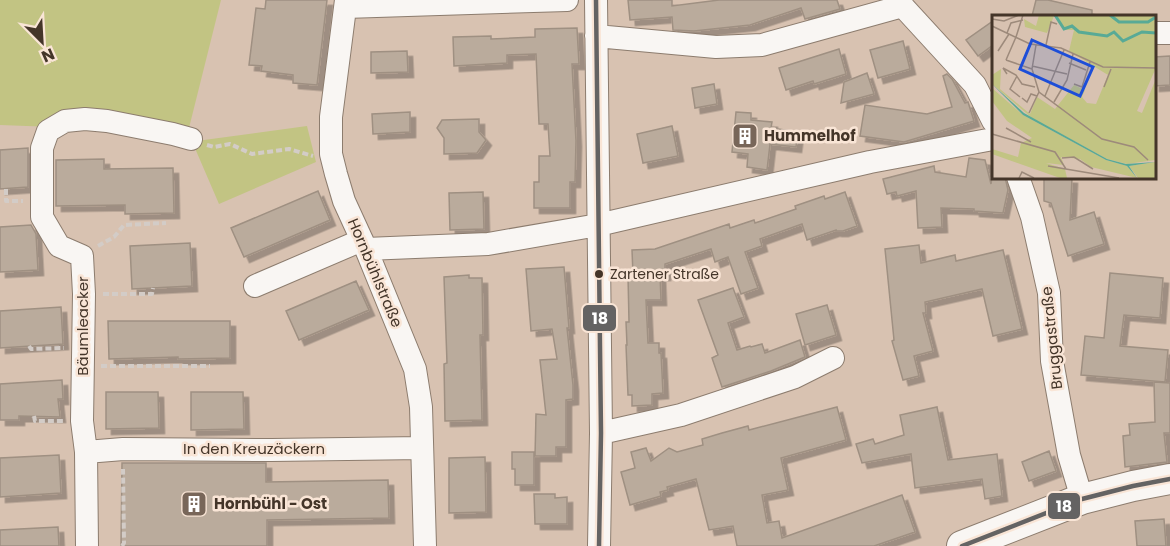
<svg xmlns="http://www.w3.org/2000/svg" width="1170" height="546" font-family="Poppins,sans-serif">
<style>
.green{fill:#c2c483}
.building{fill:#baab9c;stroke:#9f9082;stroke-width:1.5;filter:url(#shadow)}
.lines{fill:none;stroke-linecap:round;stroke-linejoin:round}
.minor-casing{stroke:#8c7c6e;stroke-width:24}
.major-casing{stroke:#8c7c6e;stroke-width:32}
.path{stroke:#d3ccc7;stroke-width:4;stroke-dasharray:6 3;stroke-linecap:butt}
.minor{stroke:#f9f6f3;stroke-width:22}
.major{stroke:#f9f6f3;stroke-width:30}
.bus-1-casing{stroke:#f9e5d6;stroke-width:9}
.bus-1{stroke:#646363;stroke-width:4.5}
.bus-dot{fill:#443529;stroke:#f9e5d6;stroke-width:2}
.labels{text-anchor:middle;stroke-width:5;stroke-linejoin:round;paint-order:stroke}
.bus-label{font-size:14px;fill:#443529;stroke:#f9e5d6;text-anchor:start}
.poi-label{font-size:15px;font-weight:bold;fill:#443529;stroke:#f9e5d6;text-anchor:start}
.street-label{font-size:15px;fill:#443529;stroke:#f9e5d6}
.inset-river{fill:none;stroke:#58aa96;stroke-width:3}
.inset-road{fill:none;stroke:#9d8a7b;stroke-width:1.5}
.view{fill:#1d4ed8;fill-opacity:0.15;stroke:#1d4ed8;stroke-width:3}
.inset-edge{fill:none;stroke:#443529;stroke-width:3}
.line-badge{stroke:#f9e5d6;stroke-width:2}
.badge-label{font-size:16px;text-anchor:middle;font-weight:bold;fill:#fff}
</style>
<defs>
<filter id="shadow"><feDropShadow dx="5.5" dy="5.5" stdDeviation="0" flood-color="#0004"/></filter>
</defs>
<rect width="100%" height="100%" fill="#d8c2b1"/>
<!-- green -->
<path class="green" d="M 0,0 L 221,0 L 188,132 L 0,125 Z
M 307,126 L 316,162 L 219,204 L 191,139 L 204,140 Z"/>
<!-- building -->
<path class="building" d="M 266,0 L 327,0 L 317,85 L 293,83 L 293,75 L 261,71 L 262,66 L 249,65 L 256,8 L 265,9 Z
M 628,0 L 672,0 L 672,6 L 719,0 L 837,0 L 840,9 L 805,19 L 801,8 L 750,25 L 694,31 L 673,30 L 672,17 L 630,20 Z
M 1036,0 L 1048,0 L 1092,10 L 1092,16 L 1032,16 Z
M 993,21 L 993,45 L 978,56 L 966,40 Z
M 577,28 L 579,64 L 572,64 L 576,141 L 575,182 L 570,182 L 570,208 L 534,208 L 534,182 L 539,182 L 539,156 L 550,156 L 548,124 L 539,124 L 536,54 L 507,55 L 507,63 L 454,66 L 453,37 L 491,36 L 491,39 L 535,37 L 535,29 Z
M 903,41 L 910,69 L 878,78 L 870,50 Z
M 839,49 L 846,74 L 814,84 L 813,81 L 786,90 L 779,68 Z
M 407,51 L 408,72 L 371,73 L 371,52 Z
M 1170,56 L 1170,85 L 1154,86 L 1154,57 Z
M 867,73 L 874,94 L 841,103 L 844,82 Z
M 947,74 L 952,79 L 965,103 L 968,102 L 974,121 L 904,142 L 860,136 L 865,105 L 927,114 L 952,107 L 943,76 Z
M 714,84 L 717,104 L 695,108 L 692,88 Z
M 410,112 L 410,132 L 373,134 L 372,114 Z
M 736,112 L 751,113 L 751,120 L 772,122 L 771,128 L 798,132 L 796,147 L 770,144 L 767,170 L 747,167 L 748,154 L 732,152 Z
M 479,119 L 479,132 L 486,140 L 477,153 L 444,154 L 444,138 L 437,128 L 442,120 Z
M 672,126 L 678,156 L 643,163 L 637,134 Z
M 28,148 L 28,187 L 0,189 L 0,150 Z
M 969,158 L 985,160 L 991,184 L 992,177 L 1005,177 L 1008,190 L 1003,213 L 974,211 L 974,209 L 941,208 L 942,227 L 918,228 L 916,191 L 897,196 L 896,192 L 887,194 L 883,179 L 934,166 L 935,172 L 966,177 Z
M 104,159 L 104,169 L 173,168 L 174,213 L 125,214 L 125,205 L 56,206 L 56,160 Z
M 1044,177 L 1072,178 L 1070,220 L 1094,212 L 1104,244 L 1068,256 L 1051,203 L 1044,201 Z
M 318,191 L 330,220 L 244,257 L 231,228 Z
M 483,192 L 484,229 L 450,230 L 449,193 Z
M 845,192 L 857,226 L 843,231 L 836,231 L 836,230 L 807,240 L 802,224 L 760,239 L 762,246 L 745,252 L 758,288 L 741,294 L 728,257 L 715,262 L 711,249 L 665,264 L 665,275 L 660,275 L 661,300 L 646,300 L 648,343 L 659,343 L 659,353 L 661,353 L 663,393 L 652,394 L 652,405 L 632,406 L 632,395 L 628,395 L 626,345 L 627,345 L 626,322 L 629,322 L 628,276 L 633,275 L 632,250 L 655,249 L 729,224 L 730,228 L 754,220 L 755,223 L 796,209 L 795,206 L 824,196 L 825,199 Z
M 31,225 L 36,234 L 38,270 L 0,272 L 0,227 Z
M 190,243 L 192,286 L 132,289 L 130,246 Z
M 919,245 L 921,263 L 955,255 L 956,261 L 1003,250 L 1022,329 L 993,336 L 982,289 L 925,302 L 926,313 L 923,313 L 933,351 L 914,356 L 919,376 L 903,380 L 892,341 L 894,340 L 885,249 Z
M 564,267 L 569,328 L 567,328 L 573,385 L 573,399 L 566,400 L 566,447 L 556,447 L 556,456 L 535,456 L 536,414 L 546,415 L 540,360 L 557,359 L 552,329 L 531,331 L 526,269 Z
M 1110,273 L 1163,278 L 1160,318 L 1124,315 L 1120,346 L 1168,350 L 1165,382 L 1081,375 L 1085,336 L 1104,338 Z
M 469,275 L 469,278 L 482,278 L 483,335 L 480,335 L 482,420 L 445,421 L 444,364 L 447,363 L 444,277 Z
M 356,281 L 369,310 L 299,340 L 286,311 Z
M 733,288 L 744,317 L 728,323 L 737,350 L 750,346 L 751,347 L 762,344 L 765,353 L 800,340 L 805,357 L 771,371 L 722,387 L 712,358 L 718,355 L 698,300 Z
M 827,305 L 836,335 L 805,345 L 796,314 Z
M 61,307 L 63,344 L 0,348 L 0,311 Z
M 108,321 L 230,321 L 230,358 L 178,359 L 178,357 L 109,359 Z
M 62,380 L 63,399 L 58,399 L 60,417 L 19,416 L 19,420 L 0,420 L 0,384 Z
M 1154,382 L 1170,383 L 1170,433 L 1164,433 L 1167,462 L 1125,467 L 1123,436 L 1130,435 L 1129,424 L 1155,422 Z
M 106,392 L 158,392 L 159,428 L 106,429 Z
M 191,392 L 243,392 L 244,429 L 191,430 Z
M 837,407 L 846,440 L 781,458 L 788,490 L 762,495 L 767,523 L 779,521 L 782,538 L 902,495 L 915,532 L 874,546 L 737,546 L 733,526 L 709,530 L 696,479 L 667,487 L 668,490 L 660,492 L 661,496 L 630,505 L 621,472 L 635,468 L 631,452 L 646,448 L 651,461 L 669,448 L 677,452 L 703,445 L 702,439 L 722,433 L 748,426 L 749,430 Z
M 937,407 L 948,460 L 997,454 L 1002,496 L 985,499 L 982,479 L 915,488 L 911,454 L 862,463 L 856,444 L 873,439 L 875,444 L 904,435 L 900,415 Z
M 1049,451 L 1056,471 L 1029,481 L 1022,462 Z
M 512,452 L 534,452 L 534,485 L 515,485 L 515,469 L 512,469 Z
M 59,455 L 61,493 L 0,497 L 0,458 Z
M 485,457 L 486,512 L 449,513 L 449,458 Z
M 122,463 L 266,463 L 266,482 L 388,480 L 389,518 L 267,520 L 267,546 L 121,546 Z
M 534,494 L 555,494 L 555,498 L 567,497 L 567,524 L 535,524 Z
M 1164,519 L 1166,546 L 1137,546 L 1135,521 Z
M 58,527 L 59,546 L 0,546 L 0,530 Z"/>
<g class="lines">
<!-- minor casing -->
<g class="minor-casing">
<path id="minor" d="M 346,0 L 331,117 L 331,154 L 336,174 L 344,201 L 366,249 L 415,369 L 421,407 L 425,546
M 596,0 L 601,433 L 599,546
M 897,0 L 975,85 L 993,121
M 345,7 L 567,0
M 1154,33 L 1170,33
M 596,36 L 716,47 L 762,45 L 903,6
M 1018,177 L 1032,217 L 1049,293 L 1052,361 L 1069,455 L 1082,499
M 366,249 L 488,244 L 598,225 L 870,162 L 993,139
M 255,286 L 362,240
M 601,433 L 681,415 L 795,377 L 833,358
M 86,452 L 123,449 L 272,450 L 422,448
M 87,546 L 86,452 L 82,421 L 84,294 L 82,256 L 59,246 L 42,217 L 42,148 L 48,131 L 65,121 L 85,119 L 107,121 L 173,134 L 191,139"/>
</g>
<!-- major casing -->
<g class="major-casing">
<path id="major" d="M 962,546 L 1082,499 L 1133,486 L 1170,479"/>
</g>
<!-- path -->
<path class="path" d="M 207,145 L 214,147 L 230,144 L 252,154 L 289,149 L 313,156
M 6,189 L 6,201 L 23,201
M 98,246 L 114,237 L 124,225 L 166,223
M 103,294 L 152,294 L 153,288
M 29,346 L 31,349 L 64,348
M 101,366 L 210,366
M 34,416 L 35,421 L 63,421
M 122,546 L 124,543 L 123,469"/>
<!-- minor -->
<use href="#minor" class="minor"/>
<!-- major -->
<use href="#major" class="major"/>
<!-- bus-1 casing -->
<g class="bus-1-casing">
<path id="bus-1" d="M 596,0 L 601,433 L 599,546
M 962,546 L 1082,499 L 1133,486 L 1170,479"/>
</g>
<!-- bus-1 -->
<use href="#bus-1" class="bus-1"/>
</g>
<!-- icons -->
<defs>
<g id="building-square" transform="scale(1.35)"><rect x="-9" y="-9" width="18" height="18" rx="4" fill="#786659" stroke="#f9e5d6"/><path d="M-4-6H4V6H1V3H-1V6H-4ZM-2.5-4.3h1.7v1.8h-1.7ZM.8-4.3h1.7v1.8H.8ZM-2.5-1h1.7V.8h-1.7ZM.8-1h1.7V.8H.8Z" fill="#fff"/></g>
</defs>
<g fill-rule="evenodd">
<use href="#building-square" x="745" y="136"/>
<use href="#building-square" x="194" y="504"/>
</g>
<!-- markers -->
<circle class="bus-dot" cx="599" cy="274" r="5"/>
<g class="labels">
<!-- bus labels -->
<g class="bus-label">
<text x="610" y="279">Zartener Straße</text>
</g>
<!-- poi labels -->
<g class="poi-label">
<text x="764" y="141">Hummelhof</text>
<text x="214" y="509">Hornbühl - Ost</text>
</g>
<!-- street labels -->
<g class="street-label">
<text transform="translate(375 273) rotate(67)" y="5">Hornbühlstraße</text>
<text transform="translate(83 326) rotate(-90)" y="5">Bäumleacker</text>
<text transform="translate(1052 338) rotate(-96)" y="5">Bruggastraße</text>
<text x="254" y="454">In den Kreuzäckern</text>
</g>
</g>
<!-- overview -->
<g transform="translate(992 15)">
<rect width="164" height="164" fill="#d8c2b1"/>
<path d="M 47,0 L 163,0 L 163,55 L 145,96 L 150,98 L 163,66 L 163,145 L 135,149 L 115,144 L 40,103 L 0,69 L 0,60 L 9,54 L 8,74 L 38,99 L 45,82 L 63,94 L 82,70 L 93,75 L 90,82 L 95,88 L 104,89 L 116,60 L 77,36 L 82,15 L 73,15 L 62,1 L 55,18 L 33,12 L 32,4 L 44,11 ZM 0,73 L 31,100 L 114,145 L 135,151 L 145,163 L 99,152 L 88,144 L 69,142 L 72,150 L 54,148 L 73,154 L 75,163 L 68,163 L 0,139 L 0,134 L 26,142 L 29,128 L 40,123 L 15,106 L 0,86 ZM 163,147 L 163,163 L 146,163 L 137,151 Z" fill="#c2c483"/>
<path d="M 0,69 L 32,98 L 115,144 L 134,149 L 163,147 L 137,151 L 145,163 L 135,151 L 114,145 L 31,100 Z" fill="#58aa96"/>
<path class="inset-river" d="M 63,0 L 72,14 L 80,11 L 87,17 L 115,21 L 122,17 L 131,26 L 150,17 L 164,18M 118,0 L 127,7 L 156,7 L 164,2"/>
<path class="inset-road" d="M 0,4 L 12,6 L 27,0M 0,11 L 38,29 L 69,33 L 111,52 L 164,53M 15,18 L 19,8 L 31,5M 24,22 L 31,0M 44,30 L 40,54 L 47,77 L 110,124 L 142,132 L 156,145M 54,30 L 59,7 L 65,9M 6,36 L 17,19M 14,45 L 40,54M 14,45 L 24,22M 77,48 L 94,55M 40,51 L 75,59M 15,59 L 11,53 L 24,60 L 30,69 L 43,72M 25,61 L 18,74 L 28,82M 82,69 L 90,72 L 98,47M 112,72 L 119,54M 53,81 L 72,35M 30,83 L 35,87 L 39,79 L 45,81 L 47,77M 62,87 L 75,65 L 81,39M 37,98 L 45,81M 14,113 L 39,127M 0,119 L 63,137 L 74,154M 70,143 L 82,142 L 101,154M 56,151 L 127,163M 27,163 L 30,157 L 42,163"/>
<path class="view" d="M 40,25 L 101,52 L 88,81 L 28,54 Z"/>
<rect width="164" height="164" class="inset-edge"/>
</g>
<g class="line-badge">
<rect x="582" y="304" width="35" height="28" rx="6" fill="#646363"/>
<rect x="1047" y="492" width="34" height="28" rx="6" fill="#646363"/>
</g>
<g class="badge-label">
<text x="600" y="324">18</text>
<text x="1064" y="512">18</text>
</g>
<!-- north arrow -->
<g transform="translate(42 42) rotate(156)" stroke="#f9e5d6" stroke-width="4.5" paint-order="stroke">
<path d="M0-4.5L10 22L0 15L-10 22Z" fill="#443529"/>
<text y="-9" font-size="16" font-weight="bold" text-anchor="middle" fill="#443529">N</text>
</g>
</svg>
